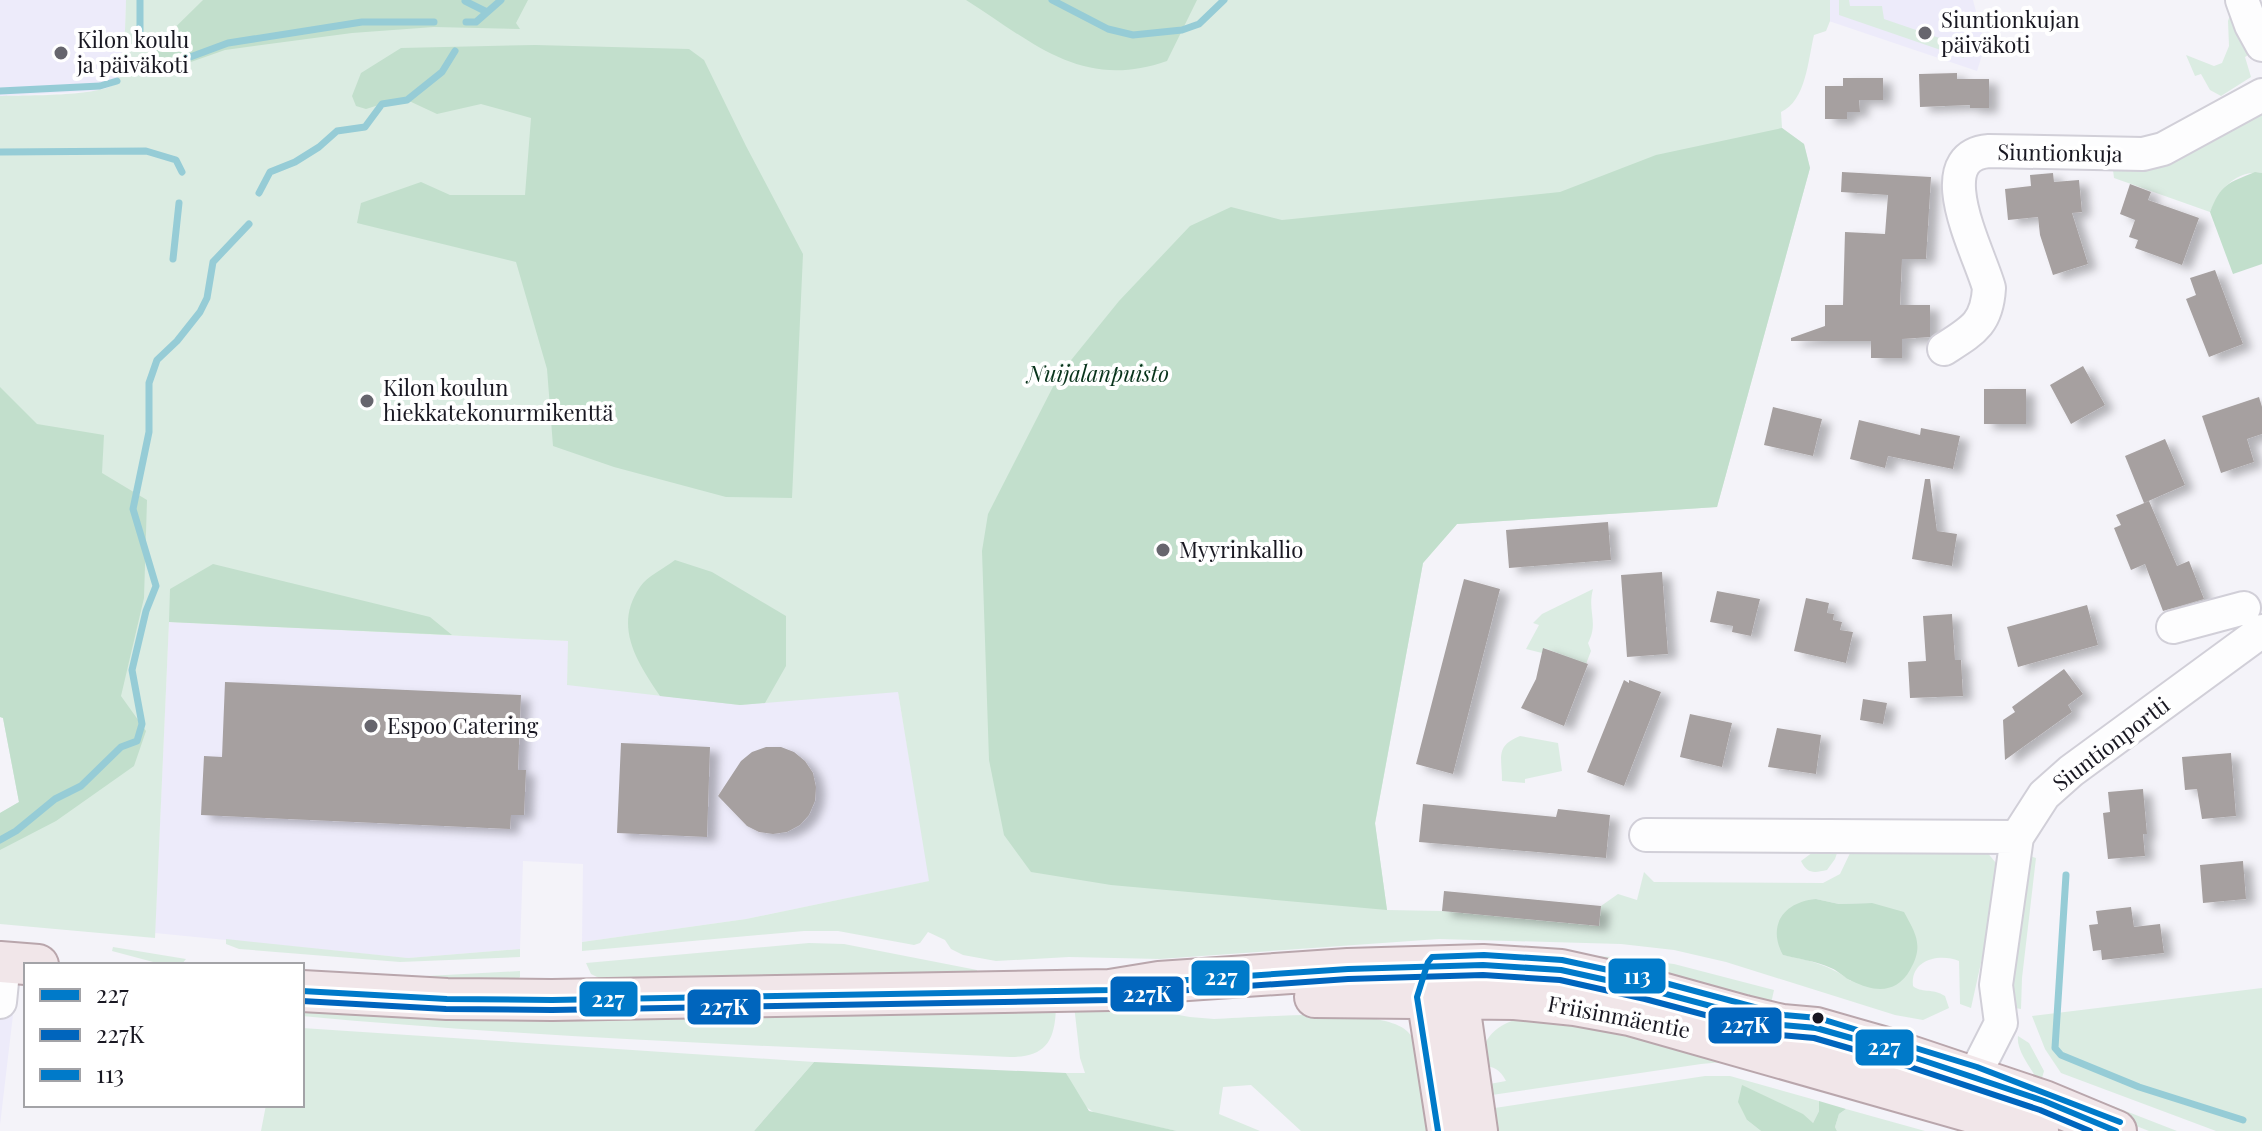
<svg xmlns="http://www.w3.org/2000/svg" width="2262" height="1131" font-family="'Playfair Display',serif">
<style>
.built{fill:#edebfa}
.green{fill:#dbece2;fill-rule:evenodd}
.forest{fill:#c2dfcc}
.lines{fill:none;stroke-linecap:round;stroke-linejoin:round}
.stream{stroke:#96ccd6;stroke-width:7}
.building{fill:#a6a0a0;filter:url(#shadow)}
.minor-casing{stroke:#d1cfd8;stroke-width:36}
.major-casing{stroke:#b9a6ac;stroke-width:44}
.minor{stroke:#fdfdfe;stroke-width:32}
.major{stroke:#f1e6e9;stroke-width:40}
.bus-1-casing{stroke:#fff;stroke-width:12}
.bus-2-casing{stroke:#fff;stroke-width:12}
.bus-3-casing{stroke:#fff;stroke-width:12}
.bus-1{stroke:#007ac9;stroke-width:6}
.bus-2{stroke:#0065bd;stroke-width:6}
.bus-3{stroke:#007ac9;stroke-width:6}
.poi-dot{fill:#66656d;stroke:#fff;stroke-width:3}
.bus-dot{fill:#191822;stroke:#fff;stroke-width:3}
.labels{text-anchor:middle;stroke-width:8;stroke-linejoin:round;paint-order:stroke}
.poi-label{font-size:22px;fill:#191822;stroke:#fff;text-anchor:start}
.street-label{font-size:22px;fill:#191822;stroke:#fff}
.park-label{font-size:22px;font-style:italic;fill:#08331b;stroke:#fff}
.line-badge{stroke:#fff;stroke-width:3}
.badge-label{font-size:22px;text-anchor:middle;font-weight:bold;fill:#fff}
</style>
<defs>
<filter id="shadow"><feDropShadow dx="9" dy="5" stdDeviation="4" flood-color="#0004"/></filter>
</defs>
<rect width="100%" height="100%" fill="#f4f3f9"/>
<!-- built -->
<path class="built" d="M 0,0 L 126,0 L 125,30 L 117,83 L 112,87 L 95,91 L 0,96 Z
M 1814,0 L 1973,0 L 1985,46 L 1977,71 L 1811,15 Z
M 169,622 L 569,641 L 567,685 L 898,692 L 930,881 L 746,919 L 582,942 L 583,864 L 523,861 L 520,949 L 408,958 L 155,933 Z
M 15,998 L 0,1125 L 0,1000 Z"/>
<!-- green -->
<path class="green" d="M 126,0 L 1830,0 L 1830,21 L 1826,31 L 1814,35 C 1808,60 1806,101 1781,112 L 1782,128 L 1804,144 L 1810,168 L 1717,507 L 1457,524 L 1423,563 L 1375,824 L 1387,910 L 1442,911 L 1599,926 L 1601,906 L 1618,894 L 1637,900 L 1644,872 L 1654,882 L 1823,883 L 1840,874 L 1852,849 L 1986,851 L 1996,863 L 1997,890 L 1971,1008 L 1960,1004 L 1959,961 C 1939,953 1910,960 1913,986 C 1920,993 1933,988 1945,996 L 1949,1008 L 1923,1020 L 1895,1015 L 1726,962 L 1674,950 L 1621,944 L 1439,939 L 1160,959 L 1069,957 L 996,961 L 963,955 L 951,949 L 945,940 L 928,932 L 920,943 L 914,945 L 838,931 L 804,931 L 582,951 L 582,942 L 746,919 L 929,881 L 898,692 L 740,705 L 567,685 L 568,641 L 169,622 L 155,938 L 0,924 L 0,813 L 19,802 L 3,718 L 0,717 L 0,96 C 25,95 99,97 117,83 L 125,30 ZM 1816,899 L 1839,904 L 1872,903 L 1851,981 C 1830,965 1809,960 1783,955 Z
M 1839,0 L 1849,0 L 1850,6 L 1882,6 L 1884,19 L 1957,44 L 1965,50 L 1964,58 L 1839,15 Z
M 2235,14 L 2253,52 L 2245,57 L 2251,77 L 2221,96 L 2210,90 L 2201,74 L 2195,76 L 2186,55 L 2214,66 L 2222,63 L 2229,46 L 2228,21 L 2230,15 Z
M 2262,104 L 2262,173 C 2235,170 2219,190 2210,212 L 2114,178 L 2112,162 Z
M 1593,589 C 1587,612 1599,622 1588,643 L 1591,651 L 1586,664 L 1544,648 L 1542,653 L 1526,649 L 1539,625 L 1533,623 L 1542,614 Z
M 1520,736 L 1558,743 L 1562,771 L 1525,779 L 1525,783 L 1502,781 C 1502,757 1495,746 1520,736 Z
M 1841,841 L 1835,859 L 1827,870 C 1814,873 1807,874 1801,861 L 1817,849 Z
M 2027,855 L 2036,858 L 2022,978 L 2021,1009 L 2010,1007 L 2012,955 Z
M 226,939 L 408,958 L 520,949 L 520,957 L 400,962 L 239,949 L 226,944 Z
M 809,943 L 844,944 L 977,970 L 976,978 L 613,985 L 591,974 L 586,963 Z
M 113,947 L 186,959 L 181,965 L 157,963 L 112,951 Z
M 1523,953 L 1613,957 L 1674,964 L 1774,990 L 1770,1008 Z
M 302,970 L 408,977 L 520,971 L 520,977 L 510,988 L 302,976 Z
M 2262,988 L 2262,1131 L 2216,1131 L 2061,1073 L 2045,1049 L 2032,1016 Z
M 1074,1005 L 1127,1006 L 1190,1017 L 1214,1019 C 1254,1018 1382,1005 1408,1032 C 1423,1047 1433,1108 1439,1131 L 1301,1131 L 1251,1085 L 1223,1087 L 1219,1114 L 1260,1131 L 1177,1131 L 1096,1114 L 1082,1104 L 1066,1073 L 1085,1073 L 1080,1058 Z
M 302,1007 L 1056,1007 C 1055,1041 1046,1057 1010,1057 C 774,1046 537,1038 302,1016 Z
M 1555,1012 L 1749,1066 L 1723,1062 L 1701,1064 L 1485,1096 L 1484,1085 L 1506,1081 C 1500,1069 1494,1067 1482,1065 C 1479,1022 1522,1016 1555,1012 Z
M 302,1028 L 814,1062 L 754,1131 L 261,1131 L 266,1105 L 302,1105 Z
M 2018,1036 L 2029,1043 L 2044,1071 L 2042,1078 L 2036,1077 C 2029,1066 2016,1049 2018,1036 Z
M 1705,1076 L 1730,1076 L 1819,1101 L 1819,1111 L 1813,1123 L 1747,1120 L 1761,1131 L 1492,1131 L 1488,1109 Z
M 2069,1089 L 2177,1131 L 2149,1131 L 2065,1098 Z
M 1846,1109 L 1925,1131 L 1837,1131 L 1835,1127 L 1839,1114 Z"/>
<!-- forest -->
<path class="forest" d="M 203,0 L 528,0 L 516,23 L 520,29 L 434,27 L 352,33 L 225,50 L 151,76 L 141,70 L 143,59 Z
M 966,0 L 1197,0 L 1167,61 C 1082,91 1034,43 966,0 Z
M 535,45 L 689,49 L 704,60 L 746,146 L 803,254 L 792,498 L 726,497 L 614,467 L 553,446 L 547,369 L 516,262 L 357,223 L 361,203 L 421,182 L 450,195 L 525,195 L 531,118 L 481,104 L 437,114 L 407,100 L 382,104 L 366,109 L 356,106 L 352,96 L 361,73 L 401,48 Z
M 1782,128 L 1804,144 L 1810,168 L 1717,507 L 1457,524 L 1423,563 L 1375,823 L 1387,910 L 1111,885 L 1031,872 L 1004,835 L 989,760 L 982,551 L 988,514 L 1059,375 L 1119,301 L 1190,226 L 1231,207 L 1282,220 L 1560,192 L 1656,155 Z
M 2255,172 L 2262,173 L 2262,264 L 2233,274 L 2210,212 C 2221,184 2228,183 2255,172 Z
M 0,387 L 37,424 L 104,435 L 102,473 L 147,500 L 144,598 L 121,696 L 146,731 L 134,766 L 56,821 L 0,850 L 0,813 L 19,802 L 3,718 L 0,717 Z
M 675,560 L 712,572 L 786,616 L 786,666 L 765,703 L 740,705 L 660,696 C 637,662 613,626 640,587 C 647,576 665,568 675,560 Z
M 213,564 L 430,617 L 452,635 L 169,622 L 170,589 Z
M 1816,899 L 1839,904 L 1872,903 L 1904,912 C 1916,934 1924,946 1910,970 C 1897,993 1876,993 1852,981 C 1844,978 1839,971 1831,968 C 1815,961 1799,959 1783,955 C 1767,926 1783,902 1816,899 Z
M 814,1062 L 1066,1073 L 1089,1111 L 1177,1131 L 754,1131 Z
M 1742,1085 L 1803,1114 L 1813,1123 L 1819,1111 L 1819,1101 L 1846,1109 L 1839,1114 L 1835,1127 L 1837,1131 L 1761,1131 L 1747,1120 L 1738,1102 Z"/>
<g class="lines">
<!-- stream -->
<path class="stream" d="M 140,0 L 140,36
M 1052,0 L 1108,29 L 1133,35 L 1182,30 L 1199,24 L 1224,0
M 465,1 L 487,12
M 466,22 L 476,22 L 501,0
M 147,73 L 228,43 L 362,22 L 434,22
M 0,91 L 100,86 L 117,81
M 0,152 L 146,151 L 176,160 L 182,172
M 259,193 L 270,172 L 295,162 L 319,147 L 337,131 L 365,127 L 382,104 L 407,100 L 442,72 L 455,51
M 173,259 L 179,203
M 0,840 L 16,831 L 55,799 L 81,786 L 121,747 L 137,741 L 142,724 L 132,670 L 146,611 L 156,586 L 133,509 L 149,432 L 149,383 L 157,360 L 177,341 L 200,312 L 207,298 L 213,262 L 249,224
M 2066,875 L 2055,1048 L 2061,1055 L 2139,1087 L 2243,1120"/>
</g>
<!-- building -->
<path class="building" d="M 1957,73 L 1957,79 L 1989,79 L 1989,108 L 1970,108 L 1970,105 L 1920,107 L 1919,74 Z
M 1843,78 L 1883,78 L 1883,100 L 1859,100 L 1860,112 L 1847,112 L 1847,119 L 1825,119 L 1825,86 L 1843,86 Z
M 1842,172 L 1931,177 L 1926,259 L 1902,259 L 1900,305 L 1930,305 L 1930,337 L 1902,339 L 1902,358 L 1871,358 L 1871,341 L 1791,341 L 1791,338 L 1825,326 L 1825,305 L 1843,305 L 1845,232 L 1885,234 L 1888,195 L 1841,192 Z
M 2053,173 L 2054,182 L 2079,180 L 2082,212 L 2072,213 L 2088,264 L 2053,275 L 2040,235 L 2038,217 L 2008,220 L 2005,189 L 2031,186 L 2030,175 Z
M 2130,184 L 2151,192 L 2148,200 L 2199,218 L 2182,265 L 2135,248 L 2138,240 L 2129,237 L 2135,220 L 2120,214 Z
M 2215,270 L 2243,344 L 2209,357 L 2186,299 L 2196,295 L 2190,278 Z
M 2083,366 L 2105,405 L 2071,424 L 2050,385 Z
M 1984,389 L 2026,389 L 2026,424 L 1984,424 Z
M 2259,397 L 2262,407 L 2262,434 L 2247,439 L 2254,462 L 2221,473 L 2202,416 Z
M 1773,407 L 1822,419 L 1813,456 L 1764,445 Z
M 1859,420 L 1920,435 L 1921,428 L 1960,436 L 1953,469 L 1888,456 L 1885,468 L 1850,459 Z
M 2165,439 L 2185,485 L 2144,503 L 2125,456 Z
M 1925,479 L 1930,479 L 1937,531 L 1957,534 L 1952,566 L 1912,559 Z
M 2149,501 L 2177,566 L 2189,561 L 2204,599 L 2163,611 L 2145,564 L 2131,570 L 2114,528 L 2121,525 L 2116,515 Z
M 1608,522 L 1611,560 L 1509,568 L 1506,530 Z
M 1662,572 L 1668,654 L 1627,657 L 1621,575 Z
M 1464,579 L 1500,589 L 1453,774 L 1416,764 Z
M 1717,591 L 1760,599 L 1751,636 L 1732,632 L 1733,626 L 1710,622 Z
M 1806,598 L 1829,603 L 1827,613 L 1834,614 L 1833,620 L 1842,622 L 1840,630 L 1853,632 L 1846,663 L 1794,651 Z
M 2087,605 L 2098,645 L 2018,667 L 2007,627 Z
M 1952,614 L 1955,660 L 1961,660 L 1963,696 L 1910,698 L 1908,662 L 1926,661 L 1923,616 Z
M 1543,648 L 1588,664 L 1564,726 L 1521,708 L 1536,679 Z
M 2064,669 L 2083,694 L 2068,705 L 2072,712 L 2005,760 L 2003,720 L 2015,712 L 2012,707 Z
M 1624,680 L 1629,683 L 1629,680 L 1661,692 L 1624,786 L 1587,772 Z
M 225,682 L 521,695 L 518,770 L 526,770 L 524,815 L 511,815 L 510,829 L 201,815 L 204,756 L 222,757 Z
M 1863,699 L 1887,703 L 1883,724 L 1860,720 Z
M 1690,714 L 1732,723 L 1722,767 L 1680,757 Z
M 1777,728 L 1821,735 L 1816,774 L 1768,767 Z
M 621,743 L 710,747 L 707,837 L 617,833 Z
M 766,747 L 781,747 L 794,752 L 805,761 L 813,773 L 816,787 L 815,801 L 809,815 L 800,825 L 787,832 L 773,834 L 759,832 L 747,826 L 718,796 L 741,761 L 752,752 Z
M 2231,753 L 2236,816 L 2202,819 L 2197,789 L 2185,790 L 2182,757 Z
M 2143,789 L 2147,834 L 2143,834 L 2145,856 L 2108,859 L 2103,813 L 2110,812 L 2108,792 Z
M 1423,804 L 1556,817 L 1558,809 L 1610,815 L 1606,858 L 1419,842 Z
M 2243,861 L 2246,899 L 2203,903 L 2200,865 Z
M 1444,891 L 1601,906 L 1599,926 L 1442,911 Z
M 2131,907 L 2134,927 L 2160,924 L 2164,953 L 2102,960 L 2101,950 L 2093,951 L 2089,925 L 2098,924 L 2096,911 Z"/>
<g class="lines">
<!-- minor casing -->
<g class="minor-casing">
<path id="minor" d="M 2242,0 L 2251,25 L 2262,45
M 1944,349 C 1972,331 1987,324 1989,288 C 1980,254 1926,156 1989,151 L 2143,154 L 2163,149 L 2262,95
M 2173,627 L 2244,608
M 1646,835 L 2017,837
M 0,1002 L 4,962
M 1974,1076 L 2001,1023 L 1996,985 L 2017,837 L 2044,795 L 2071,771 L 2262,631"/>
</g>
<!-- major casing -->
<g class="major-casing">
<path id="major" d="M 0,962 L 38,965
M 1435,974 L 1427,996 L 1448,1131
M 1444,976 L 1458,997 L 1477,1131
M 302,991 L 447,999 L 552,1000 L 1110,990 L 1159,982 L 1348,969 L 1483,965 L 1561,970 L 1647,989 L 1744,1016 L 1782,1025 L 1816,1028 L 1886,1048 L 2044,1101 L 2116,1131
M 1315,997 L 1515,999 L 1575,1005 L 1630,1015 L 2038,1131"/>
</g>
<!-- minor -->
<use href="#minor" class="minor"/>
<!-- major -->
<use href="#major" class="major"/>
<!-- bus-1 casing -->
<g class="bus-1-casing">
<path id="bus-1" d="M 302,991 L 447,999 L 552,1000 L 1110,990 L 1159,982 L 1348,969 L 1483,965 L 1561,970 L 1647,989 L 1782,1025 L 1816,1028 L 1886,1048 L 2044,1101 L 2116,1131"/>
</g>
<!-- bus-2 casing -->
<g class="bus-2-casing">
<path id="bus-2" d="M 302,1001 L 446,1009 L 552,1010 L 1110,1000 L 1160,992 L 1348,979 L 1483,975 L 1560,980 L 1645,999 L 1780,1035 L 1814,1038 L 1883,1058 L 2040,1110 L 2090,1131"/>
</g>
<!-- bus-3 casing -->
<g class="bus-3-casing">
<path id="bus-3" d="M 1438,1131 L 1417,997 L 1428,962 L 1432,957 L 1484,955 L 1562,960 L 1650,979 L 1784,1015 L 1818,1018 L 1977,1067 L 2120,1122"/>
</g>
<!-- bus-1 -->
<use href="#bus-1" class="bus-1"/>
<!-- bus-2 -->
<use href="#bus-2" class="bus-2"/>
<!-- bus-3 -->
<use href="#bus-3" class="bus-3"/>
</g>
<!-- markers -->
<g class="poi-dot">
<circle cx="1925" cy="33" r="8"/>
<circle cx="61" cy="53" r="8"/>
<circle cx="367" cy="401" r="8"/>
<circle cx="1163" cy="550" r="8"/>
<circle cx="371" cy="726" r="8"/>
</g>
<circle class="bus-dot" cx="1818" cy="1018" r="7"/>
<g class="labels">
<!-- poi labels -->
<g class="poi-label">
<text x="1941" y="28">Siuntionkujan<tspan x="1941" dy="25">päiväkoti</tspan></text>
<text x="77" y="48">Kilon koulu<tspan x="77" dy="25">ja päiväkoti</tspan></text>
<text x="383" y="396">Kilon koulun<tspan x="383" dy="25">hiekkatekonurmikenttä</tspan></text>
<text x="1179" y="558">Myyrinkallio</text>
<text x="387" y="734">Espoo Catering</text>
</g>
<!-- street labels -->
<g class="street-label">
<text transform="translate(2060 153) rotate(1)" y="8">Siuntionkuja</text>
<text transform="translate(2111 744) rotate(-37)" y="8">Siuntionportti</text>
<text transform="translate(1619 1017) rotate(11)" y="8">Friisinmäentie</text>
</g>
<!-- park labels -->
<g class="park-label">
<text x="1098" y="382">Nuijalanpuisto</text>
</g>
</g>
<g class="line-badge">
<rect x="1607" y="957" width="60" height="38" rx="8" fill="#007ac9"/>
<rect x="1190" y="959" width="61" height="38" rx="8" fill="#007ac9"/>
<rect x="1109" y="975" width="76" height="38" rx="8" fill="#0065bd"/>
<rect x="578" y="980" width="61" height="38" rx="8" fill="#007ac9"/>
<rect x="686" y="988" width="76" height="38" rx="8" fill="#0065bd"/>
<rect x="1707" y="1006" width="76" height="39" rx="8" fill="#0065bd"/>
<rect x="1854" y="1028" width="61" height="39" rx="8" fill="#007ac9"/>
</g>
<g class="badge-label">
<text x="1637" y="984">113</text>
<text x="1221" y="985">227</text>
<text x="1147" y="1002">227K</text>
<text x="608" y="1007">227</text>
<text x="724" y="1015">227K</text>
<text x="1745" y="1033">227K</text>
<text x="1884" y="1055">227</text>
</g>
<!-- legend -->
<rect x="24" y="963" width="280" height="144" fill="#ffffff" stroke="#a3a3a7" stroke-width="2"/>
<rect x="40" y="989" width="40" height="12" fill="#007ac9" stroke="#a3a3a7" stroke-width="2"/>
<text x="96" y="1003" font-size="24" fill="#191822">227</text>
<rect x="40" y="1029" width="40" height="12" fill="#0065bd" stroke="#a3a3a7" stroke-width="2"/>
<text x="96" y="1043" font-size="24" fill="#191822">227K</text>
<rect x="40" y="1069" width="40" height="12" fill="#007ac9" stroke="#a3a3a7" stroke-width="2"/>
<text x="96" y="1083" font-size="24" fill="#191822">113</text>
</svg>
